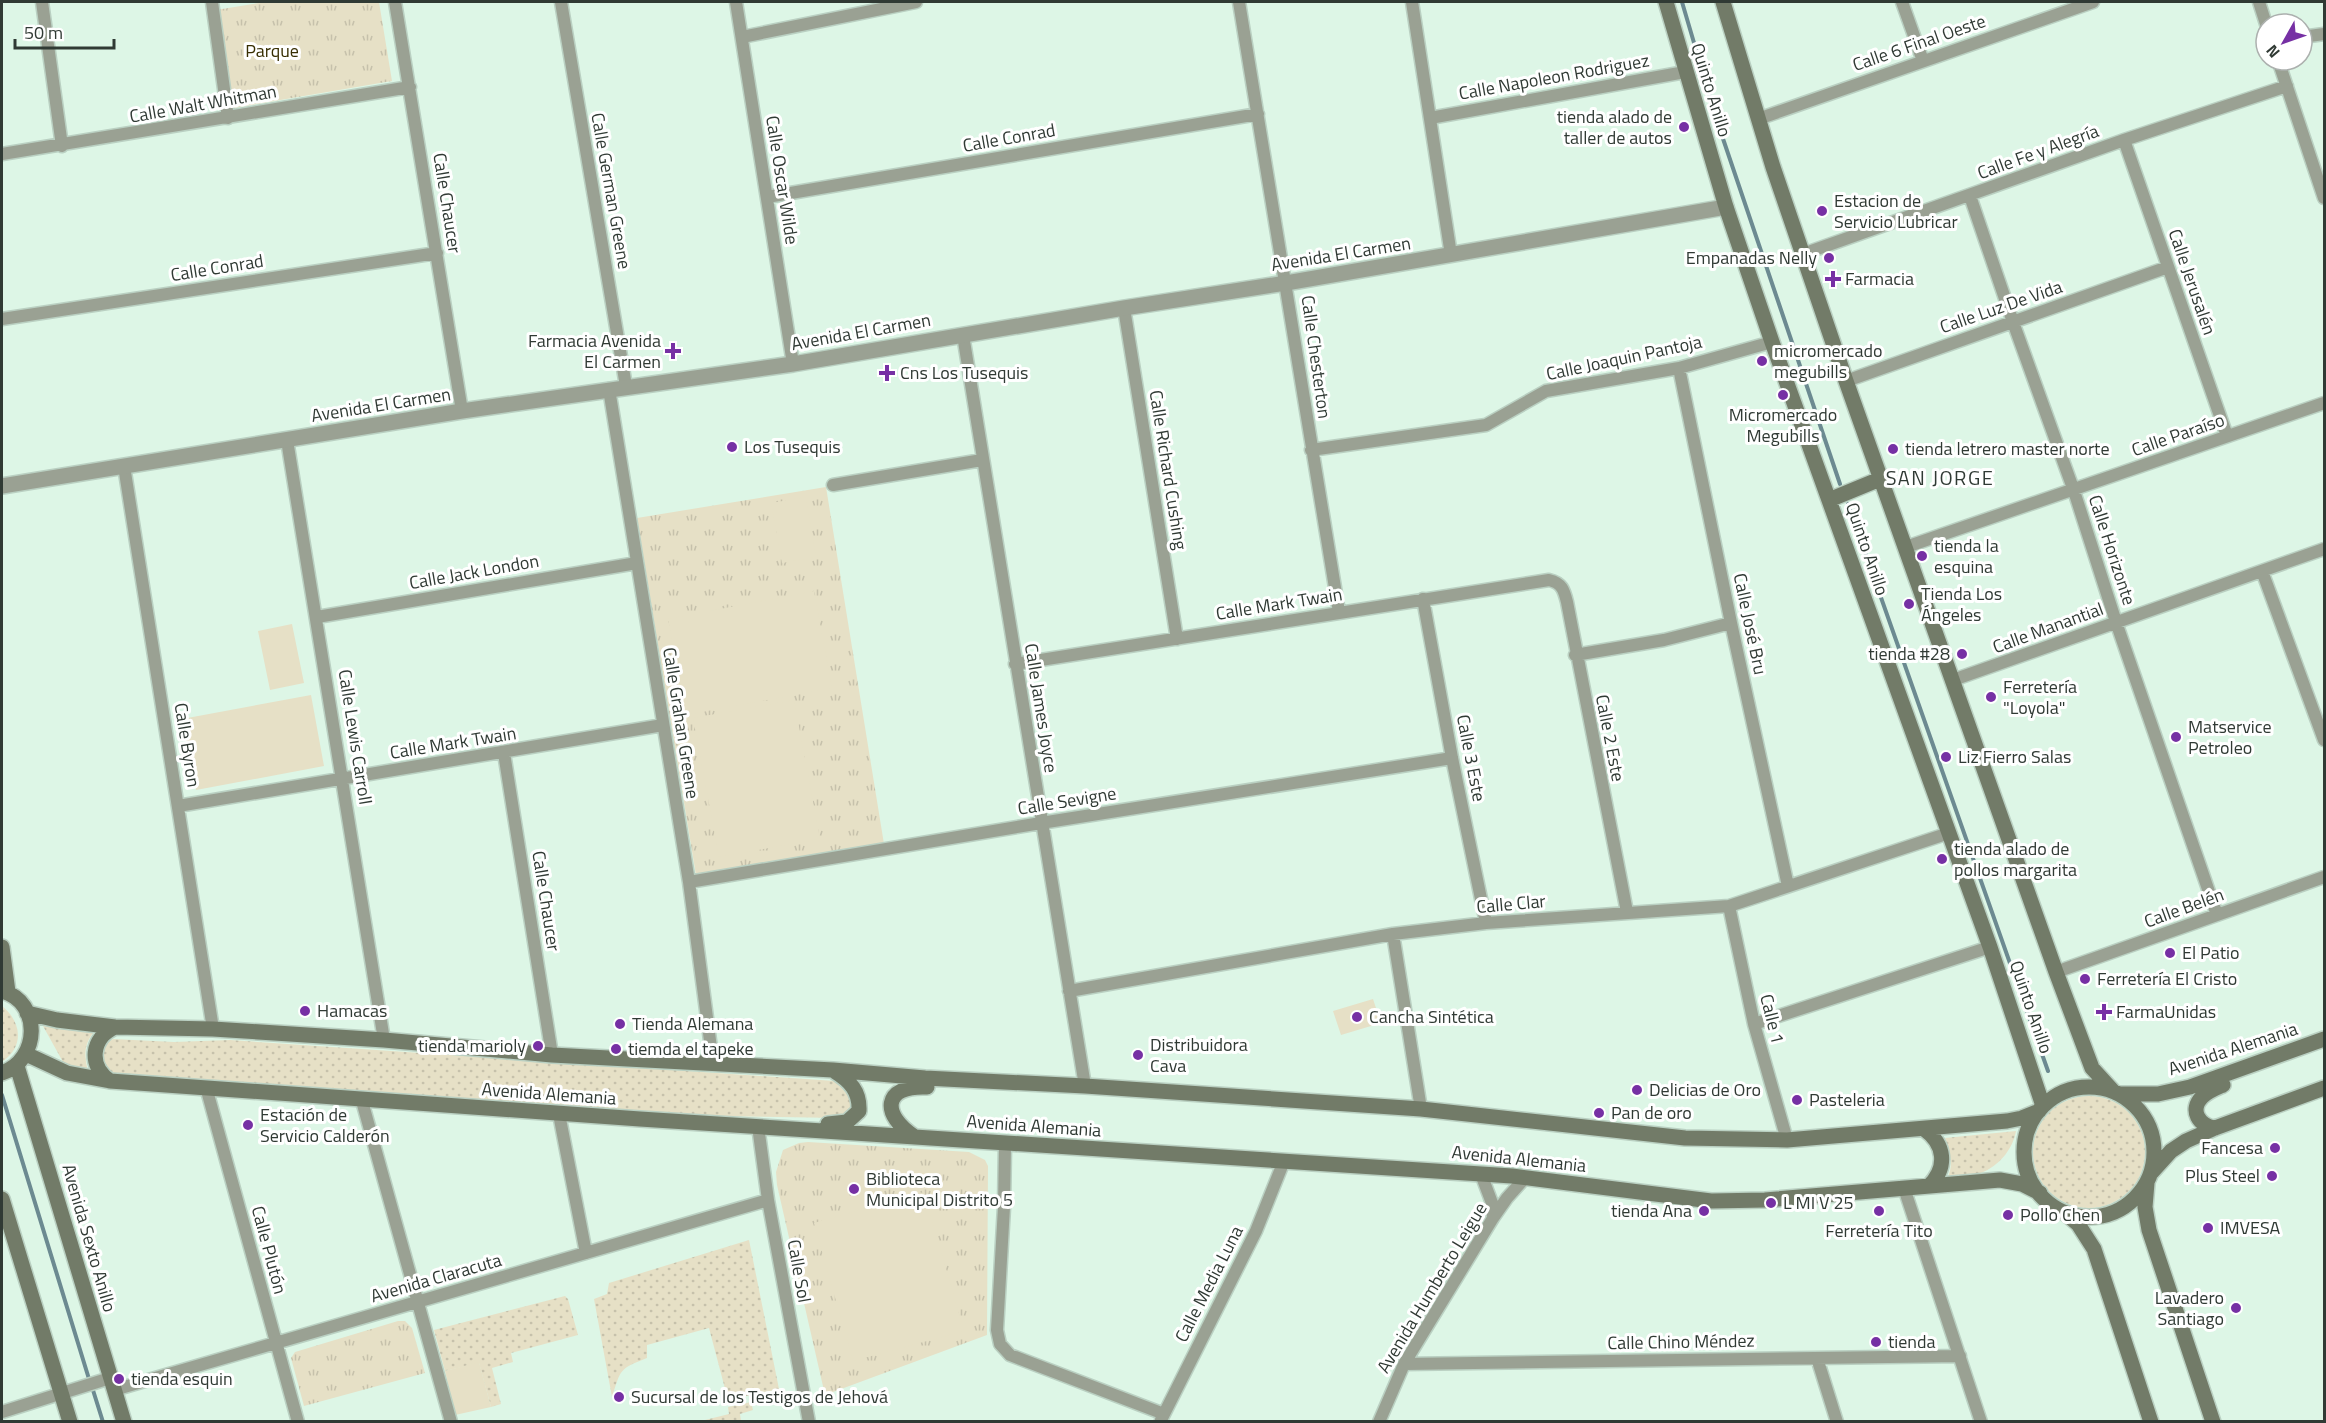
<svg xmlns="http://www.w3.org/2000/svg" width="2326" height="1423" font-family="'Titillium Web',sans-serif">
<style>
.grass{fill:url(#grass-dots)}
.park{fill:url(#park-tufts)}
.pitch{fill:#e6e0c6}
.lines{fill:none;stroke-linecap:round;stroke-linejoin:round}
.stream{stroke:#6c8a91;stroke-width:4}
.minor-casing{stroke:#bad0c2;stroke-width:15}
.tertiary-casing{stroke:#bad0c2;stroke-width:18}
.secondary-casing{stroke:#bad0c2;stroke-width:18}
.minor{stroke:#9aa193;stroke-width:12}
.tertiary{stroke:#9aa193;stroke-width:15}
.secondary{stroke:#727b68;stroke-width:15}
.poi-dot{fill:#7630a4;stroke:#fff;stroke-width:2}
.labels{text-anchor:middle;stroke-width:6;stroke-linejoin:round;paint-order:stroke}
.street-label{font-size:18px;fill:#303a34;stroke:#fff}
.park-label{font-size:18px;fill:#372e02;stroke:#fff}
.poi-label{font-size:18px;fill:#303a34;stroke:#fff;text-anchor:start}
.neighbourhood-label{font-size:20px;letter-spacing:1.5px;fill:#303a34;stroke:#fff}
</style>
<defs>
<pattern id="grass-dots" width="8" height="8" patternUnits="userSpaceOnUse" patternTransform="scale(1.5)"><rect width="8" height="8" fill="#e6e0c6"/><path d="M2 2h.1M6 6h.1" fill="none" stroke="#c6c1ab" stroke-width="1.8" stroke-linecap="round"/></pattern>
<pattern id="park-tufts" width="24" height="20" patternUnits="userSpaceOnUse" patternTransform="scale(1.5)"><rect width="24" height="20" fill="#e6e0c6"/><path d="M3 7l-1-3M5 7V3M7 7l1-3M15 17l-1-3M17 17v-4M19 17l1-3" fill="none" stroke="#c6c1ab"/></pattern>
</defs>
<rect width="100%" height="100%" fill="#ddf6e6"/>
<!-- grass -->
<path class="grass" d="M 2,1006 C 21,1021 25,1046 3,1061 Z
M 43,1026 L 94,1032 C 83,1045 84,1058 89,1074 L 69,1068 L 63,1062 Z
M 113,1039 L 174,1042 L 230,1040 L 835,1081 L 850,1097 L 851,1107 L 841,1118 L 717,1116 L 114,1076 C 103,1066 100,1057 106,1044 Z
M2033 1152a56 56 0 1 1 112 0a56 56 0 1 1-112 0Z
M 2016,1131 C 2013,1149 1999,1166 1981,1173 C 1972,1176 1958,1176 1948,1177 C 1954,1163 1949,1152 1945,1138 Z
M 749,1240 L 779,1389 L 728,1400 L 709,1328 L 647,1345 L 647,1358 C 619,1369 621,1369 612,1397 L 594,1299 L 607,1294 L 609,1283 Z
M 565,1296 L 568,1299 L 578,1335 L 511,1353 L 513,1362 L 492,1368 L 501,1404 L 491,1407 L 479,1363 L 445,1371 L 434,1330 Z
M 751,1402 L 753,1410 L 740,1414 L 741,1421 L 706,1421 L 705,1420 L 729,1414 L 728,1407 Z"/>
<!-- park -->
<path class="park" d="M 265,2 L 379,2 L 392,81 L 228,109 L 216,10 Z
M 826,487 L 884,844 L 696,875 L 637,518 Z
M 808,1142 L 969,1152 L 985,1160 L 988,1166 L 987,1335 L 825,1395 L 777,1185 L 776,1172 L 783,1150 L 799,1143 Z
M 398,1321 L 405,1321 L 412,1328 L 425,1373 L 304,1406 L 291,1358 L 295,1352 Z"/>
<!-- pitch -->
<path class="pitch" d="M 806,497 L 816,557 L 782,563 L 771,503 Z
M 814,591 L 832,688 L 686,715 L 668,619 Z
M 292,624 L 304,683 L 270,690 L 258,631 Z
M 311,695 L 324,766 L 196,790 L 182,719 Z
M 794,700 L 820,839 L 719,857 L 693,718 Z
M 1373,999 L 1381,1023 L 1341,1035 L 1333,1011 Z
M 924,1192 L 964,1331 L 853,1361 L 814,1223 Z
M 479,1362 L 491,1407 L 455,1415 L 445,1371 Z"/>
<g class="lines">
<!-- stream -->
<path class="stream" d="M 1682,2 L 1717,121 L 1840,484
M 1848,504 L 2048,1071
M 2,1095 L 89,1379
M 92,1387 L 103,1422"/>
<!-- minor casing -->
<g class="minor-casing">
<path id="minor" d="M 42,2 L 62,146
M 212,2 L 228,118
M 395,2 L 462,411
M 561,2 L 626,386
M 736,2 L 793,364
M 1239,2 L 1339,612
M 1412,2 L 1451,255
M 1902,2 L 1923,61
M 2259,2 L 2266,24
M 742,37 L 916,2
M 2302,37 L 2324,34
M 2278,60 L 2324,198
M 1430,118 L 1685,72
M 1758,119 L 2093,2
M 2124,140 L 2227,436
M 2,154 L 410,87
M 1970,196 L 2013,322 L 2074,491 L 2116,622 L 2217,915
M 767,197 L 1258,114
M 1803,254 L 2124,140 L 2287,86
M 1124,308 L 1177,639
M 2,319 L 437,253
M 963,335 L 1085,1086
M 1679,368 L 1731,623 L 1788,886
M 1846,381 L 2168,267
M 609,389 L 689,882 L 713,1063
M 287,440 L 384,1040
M 1311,450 L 1486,425 L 1546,391 L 1679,368 L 1772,342
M 124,466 L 213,1029
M 833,485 L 982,460
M 1906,547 L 2324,403
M 2262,571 L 2324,740
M 1423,599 L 1452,758 L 1486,923
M 317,617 L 637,563
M 1575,655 L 1664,640 L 1731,623
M 1015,664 L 1549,580 C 1562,583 1564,590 1567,602 L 1627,912
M 1953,680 L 2324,549
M 504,753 L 552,1055
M 178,806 L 663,725
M 689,882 L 1041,823 L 1452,758
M 1729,906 L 1754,1024 L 1787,1140
M 1393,934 L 1421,1109
M 2056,972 L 2324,877
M 1069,991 L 1393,934 L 1486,923 L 1729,906 L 1949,833
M 1754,1024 L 1990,947
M 206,1087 L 298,1422
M 362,1101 L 451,1422
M 559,1114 L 586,1253
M 758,1126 L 768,1200 L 809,1422
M 1005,1144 L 1004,1207 L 997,1330 L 1000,1344 L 1010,1355 L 1164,1414
M 1481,1174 L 1492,1203 L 1493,1218
M 1904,1188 L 1981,1422
M 1817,1358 L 1837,1422
M 1404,1364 L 1960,1356
M 114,1390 L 768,1200
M 2,1412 L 110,1378
M 1161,1420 L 1256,1231 L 1284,1161
M 1379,1422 L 1404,1364 L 1493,1218 L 1507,1198 L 1525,1178"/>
</g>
<!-- tertiary casing -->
<g class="tertiary-casing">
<path id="tertiary" d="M 2,486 L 462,411 L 793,364 L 1124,308 L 1286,283 L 1726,207"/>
</g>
<!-- secondary casing -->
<g class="secondary-casing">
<path id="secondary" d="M 1666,2 L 1726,207 L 1772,342 L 1990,947 L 2043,1106
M 1723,2 L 1773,167 L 1846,381 L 2056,972 L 2092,1068 L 2113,1091
M 1829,500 L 1880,479
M 2,947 L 8,992
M 2,991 C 42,1002 40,1060 2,1073
M 27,1013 L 57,1020 L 115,1027 L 213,1029 L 384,1040 L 552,1055 L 833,1070 L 925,1078 L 1085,1086 L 1421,1109 L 1685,1138 L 1787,1140 L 2007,1121 L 2022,1118 L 2039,1111
M 26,1054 L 67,1073 L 110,1081 L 640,1119 L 1512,1176 L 1711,1201 L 1765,1200 L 2000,1180 L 2022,1184 L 2040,1193
M 17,1066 L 124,1422
M 110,1081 C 88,1066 91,1038 115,1027
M2024 1152a65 65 0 1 1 130 0a65 65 0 1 1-130 0Z
M 2121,1094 L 2158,1094 L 2190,1087 L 2324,1039
M 828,1124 L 847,1122 L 859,1111 C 860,1091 850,1081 834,1071
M 2215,1128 C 2199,1126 2189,1110 2202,1097 C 2208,1091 2216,1088 2223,1085
M 1924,1129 C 1945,1144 1948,1167 1929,1186
M 915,1137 C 881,1115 882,1085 927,1087
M 2152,1172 L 2171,1151 L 2186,1141 L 2215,1128 L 2324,1088
M 2147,1183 L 2145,1207 L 2149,1230 L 2213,1422
M 2,1199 L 70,1422
M 2065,1213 L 2078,1224 L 2094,1249 L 2151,1422"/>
</g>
<!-- minor -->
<use href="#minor" class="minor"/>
<!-- tertiary -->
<use href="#tertiary" class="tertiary"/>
<!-- secondary -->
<use href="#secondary" class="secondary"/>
</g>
<!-- markers -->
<g class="poi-dot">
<circle cx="1684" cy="127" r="6"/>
<circle cx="1822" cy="211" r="6"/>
<circle cx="1829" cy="258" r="6"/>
<path d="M1830 270h6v6h6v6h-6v6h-6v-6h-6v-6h6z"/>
<path d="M670 342h6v6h6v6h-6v6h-6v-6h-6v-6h6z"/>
<circle cx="1762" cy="361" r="6"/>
<path d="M884 364h6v6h6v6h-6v6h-6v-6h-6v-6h6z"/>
<circle cx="1783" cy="395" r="6"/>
<circle cx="732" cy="447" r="6"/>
<circle cx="1893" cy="449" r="6"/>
<circle cx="1922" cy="556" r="6"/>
<circle cx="1909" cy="604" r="6"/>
<circle cx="1962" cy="654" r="6"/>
<circle cx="1991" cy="697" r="6"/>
<circle cx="2176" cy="737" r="6"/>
<circle cx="1946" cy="757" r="6"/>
<circle cx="1942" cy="859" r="6"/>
<circle cx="2170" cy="953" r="6"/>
<circle cx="2085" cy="979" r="6"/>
<circle cx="305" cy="1011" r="6"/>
<path d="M2101 1003h6v6h6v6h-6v6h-6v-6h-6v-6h6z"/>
<circle cx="1357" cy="1017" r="6"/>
<circle cx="620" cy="1024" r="6"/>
<circle cx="538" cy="1046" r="6"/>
<circle cx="616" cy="1049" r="6"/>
<circle cx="1138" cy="1055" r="6"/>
<circle cx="1637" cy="1090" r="6"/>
<circle cx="1797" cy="1100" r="6"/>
<circle cx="1599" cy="1113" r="6"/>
<circle cx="248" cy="1125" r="6"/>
<circle cx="2275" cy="1148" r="6"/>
<circle cx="2272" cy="1176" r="6"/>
<circle cx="854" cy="1189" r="6"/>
<circle cx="1771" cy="1203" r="6"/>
<circle cx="1704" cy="1211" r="6"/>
<circle cx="1879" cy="1211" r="6"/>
<circle cx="2008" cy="1215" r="6"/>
<circle cx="2208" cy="1228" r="6"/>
<circle cx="2236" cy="1308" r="6"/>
<circle cx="1876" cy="1342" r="6"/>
<circle cx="119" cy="1379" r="6"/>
<circle cx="619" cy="1397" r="6"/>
</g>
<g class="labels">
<!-- street labels -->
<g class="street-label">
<text transform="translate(1919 43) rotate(-19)" y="6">Calle 6 Final Oeste</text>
<text transform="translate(1554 77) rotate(-10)" y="6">Calle Napoleon Rodriguez</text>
<text transform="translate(1711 90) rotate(73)" y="6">Quinto Anillo</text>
<text transform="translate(203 104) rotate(-10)" y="6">Calle Walt Whitman</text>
<text transform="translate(1009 138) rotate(-10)" y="6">Calle Conrad</text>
<text transform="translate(2038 152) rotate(-20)" y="6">Calle Fe y Alegría</text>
<text transform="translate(782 180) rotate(81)" y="6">Calle Oscar Wilde</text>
<text transform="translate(611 191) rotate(80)" y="6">Calle German Greene</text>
<text transform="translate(447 203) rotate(81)" y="6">Calle Chaucer</text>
<text transform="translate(1341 254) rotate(-9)" y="6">Avenida El Carmen</text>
<text transform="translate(217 268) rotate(-9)" y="6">Calle Conrad</text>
<text transform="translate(2192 282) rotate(71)" y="6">Calle Jerusalén</text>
<text transform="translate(2001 307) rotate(-19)" y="6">Calle Luz De Vida</text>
<text transform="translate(861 332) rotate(-10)" y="6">Avenida El Carmen</text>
<text transform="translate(1316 357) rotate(82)" y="6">Calle Chesterton</text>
<text transform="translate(1624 358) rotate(-12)" y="6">Calle Joaquin Pantoja</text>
<text transform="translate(381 405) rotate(-9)" y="6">Avenida El Carmen</text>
<text transform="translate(2178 435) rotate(-19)" y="6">Calle Paraíso</text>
<text transform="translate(1168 470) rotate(81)" y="6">Calle Richard Cushing</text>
<text transform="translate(1867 549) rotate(71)" y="6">Quinto Anillo</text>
<text transform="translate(2112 550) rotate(72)" y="6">Calle Horizonte</text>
<text transform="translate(474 572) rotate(-10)" y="6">Calle Jack London</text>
<text transform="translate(1279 604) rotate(-9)" y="6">Calle Mark Twain</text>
<text transform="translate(1750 624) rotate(78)" y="6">Calle José Bru</text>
<text transform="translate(2048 628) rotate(-20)" y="6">Calle Manantial</text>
<text transform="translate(1041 708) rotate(81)" y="6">Calle James Joyce</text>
<text transform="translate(681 723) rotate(81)" y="6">Calle Grahan Greene</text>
<text transform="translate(355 737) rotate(81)" y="6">Calle Lewis Carroll</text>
<text transform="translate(1610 738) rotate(79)" y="6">Calle 2 Este</text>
<text transform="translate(453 743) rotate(-9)" y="6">Calle Mark Twain</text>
<text transform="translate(187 745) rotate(81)" y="6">Calle Byron</text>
<text transform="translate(1471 758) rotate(79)" y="6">Calle 3 Este</text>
<text transform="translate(1067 801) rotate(-9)" y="6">Calle Sevigne</text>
<text transform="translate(546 901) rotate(81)" y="6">Calle Chaucer</text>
<text transform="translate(1511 904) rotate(-5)" y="6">Calle Clar</text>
<text transform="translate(2184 908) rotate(-20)" y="6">Calle Belén</text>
<text transform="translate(2031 1007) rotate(71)" y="6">Quinto Anillo</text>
<text transform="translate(1772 1019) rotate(76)" y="6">Calle 1</text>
<text transform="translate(2233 1049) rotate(-18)" y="6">Avenida Alemania</text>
<text transform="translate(549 1094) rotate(4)" y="6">Avenida Alemania</text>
<text transform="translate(1034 1126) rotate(4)" y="6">Avenida Alemania</text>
<text transform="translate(1519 1159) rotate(6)" y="6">Avenida Alemania</text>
<text transform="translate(89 1238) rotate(74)" y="6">Avenida Sexto Anillo</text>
<text transform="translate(269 1250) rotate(75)" y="6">Calle Plutón</text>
<text transform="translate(799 1271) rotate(80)" y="6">Calle Sol</text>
<text transform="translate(436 1278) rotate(-16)" y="6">Avenida Claracuta</text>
<text transform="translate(1209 1284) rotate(-63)" y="6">Calle Media Luna</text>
<text transform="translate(1432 1288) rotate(-59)" y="6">Avenida Humberto Leigue</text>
<text transform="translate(1681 1342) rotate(-1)" y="6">Calle Chino Méndez</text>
</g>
<!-- park labels -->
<g class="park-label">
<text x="272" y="57">Parque</text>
</g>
<!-- poi labels -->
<g class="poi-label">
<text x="1672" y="123" text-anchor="end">tienda alado de<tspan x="1672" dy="21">taller de autos</tspan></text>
<text x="1834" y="207">Estacion de<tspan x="1834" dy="21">Servicio Lubricar</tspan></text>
<text x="1817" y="264" text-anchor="end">Empanadas Nelly</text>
<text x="1845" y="285">Farmacia</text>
<text x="661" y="347" text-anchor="end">Farmacia Avenida<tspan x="661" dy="21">El Carmen</tspan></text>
<text x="1774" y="357">micromercado<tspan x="1774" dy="21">megubills</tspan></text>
<text x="900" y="379">Cns Los Tusequis</text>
<text x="1783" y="421" text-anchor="middle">Micromercado<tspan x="1783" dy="21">Megubills</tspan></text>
<text x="744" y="453">Los Tusequis</text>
<text x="1905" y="455">tienda letrero master norte</text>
<text x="1934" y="552">tienda la<tspan x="1934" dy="21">esquina</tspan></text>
<text x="1921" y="600">Tienda Los<tspan x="1921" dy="21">Ángeles</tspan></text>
<text x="1950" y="660" text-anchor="end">tienda #28</text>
<text x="2003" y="693">Ferretería<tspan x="2003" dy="21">"Loyola"</tspan></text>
<text x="2188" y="733">Matservice<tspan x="2188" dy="21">Petroleo</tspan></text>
<text x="1958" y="763">Liz Fierro Salas</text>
<text x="1954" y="855">tienda alado de<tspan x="1954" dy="21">pollos margarita</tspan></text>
<text x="2182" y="959">El Patio</text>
<text x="2097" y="985">Ferretería El Cristo</text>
<text x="317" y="1017">Hamacas</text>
<text x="2116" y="1018">FarmaUnidas</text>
<text x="1369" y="1023">Cancha Sintética</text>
<text x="632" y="1030">Tienda Alemana</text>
<text x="1150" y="1051">Distribuidora<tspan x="1150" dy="21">Cava</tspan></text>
<text x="526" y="1052" text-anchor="end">tienda marioly</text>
<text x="628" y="1055">tiemda el tapeke</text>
<text x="1649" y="1096">Delicias de Oro</text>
<text x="1809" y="1106">Pasteleria</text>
<text x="1611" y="1119">Pan de oro</text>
<text x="260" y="1121">Estación de<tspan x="260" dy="21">Servicio Calderón</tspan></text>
<text x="2263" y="1154" text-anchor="end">Fancesa</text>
<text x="2260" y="1182" text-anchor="end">Plus Steel</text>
<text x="866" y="1185">Biblioteca<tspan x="866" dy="21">Municipal Distrito 5</tspan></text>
<text x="1783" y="1209">L MI V 25</text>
<text x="1692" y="1217" text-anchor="end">tienda Ana</text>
<text x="2020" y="1221">Pollo Chen</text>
<text x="2220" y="1234">IMVESA</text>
<text x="1879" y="1237" text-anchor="middle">Ferretería Tito</text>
<text x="2224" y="1304" text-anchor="end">Lavadero<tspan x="2224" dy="21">Santiago</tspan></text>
<text x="1888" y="1348">tienda</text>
<text x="131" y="1385">tienda esquin</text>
<text x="631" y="1403">Sucursal de los Testigos de Jehová</text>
</g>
<!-- neighbourhood labels -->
<g class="neighbourhood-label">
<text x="1940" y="485">SAN JORGE</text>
</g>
</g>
<!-- border -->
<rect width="2326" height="1423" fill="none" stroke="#303a34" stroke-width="6"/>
<!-- north arrow -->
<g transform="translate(2284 42) rotate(230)"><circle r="28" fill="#ffffff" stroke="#acb0ae" stroke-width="1.5"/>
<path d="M0-4.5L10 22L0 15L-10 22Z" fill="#7630a4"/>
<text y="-9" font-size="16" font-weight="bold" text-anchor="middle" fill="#303a34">N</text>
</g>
<!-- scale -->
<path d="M15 39v9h99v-9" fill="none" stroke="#303a34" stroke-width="3"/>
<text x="24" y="39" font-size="18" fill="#303a34" stroke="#ffffff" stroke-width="4.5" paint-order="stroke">50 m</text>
</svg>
